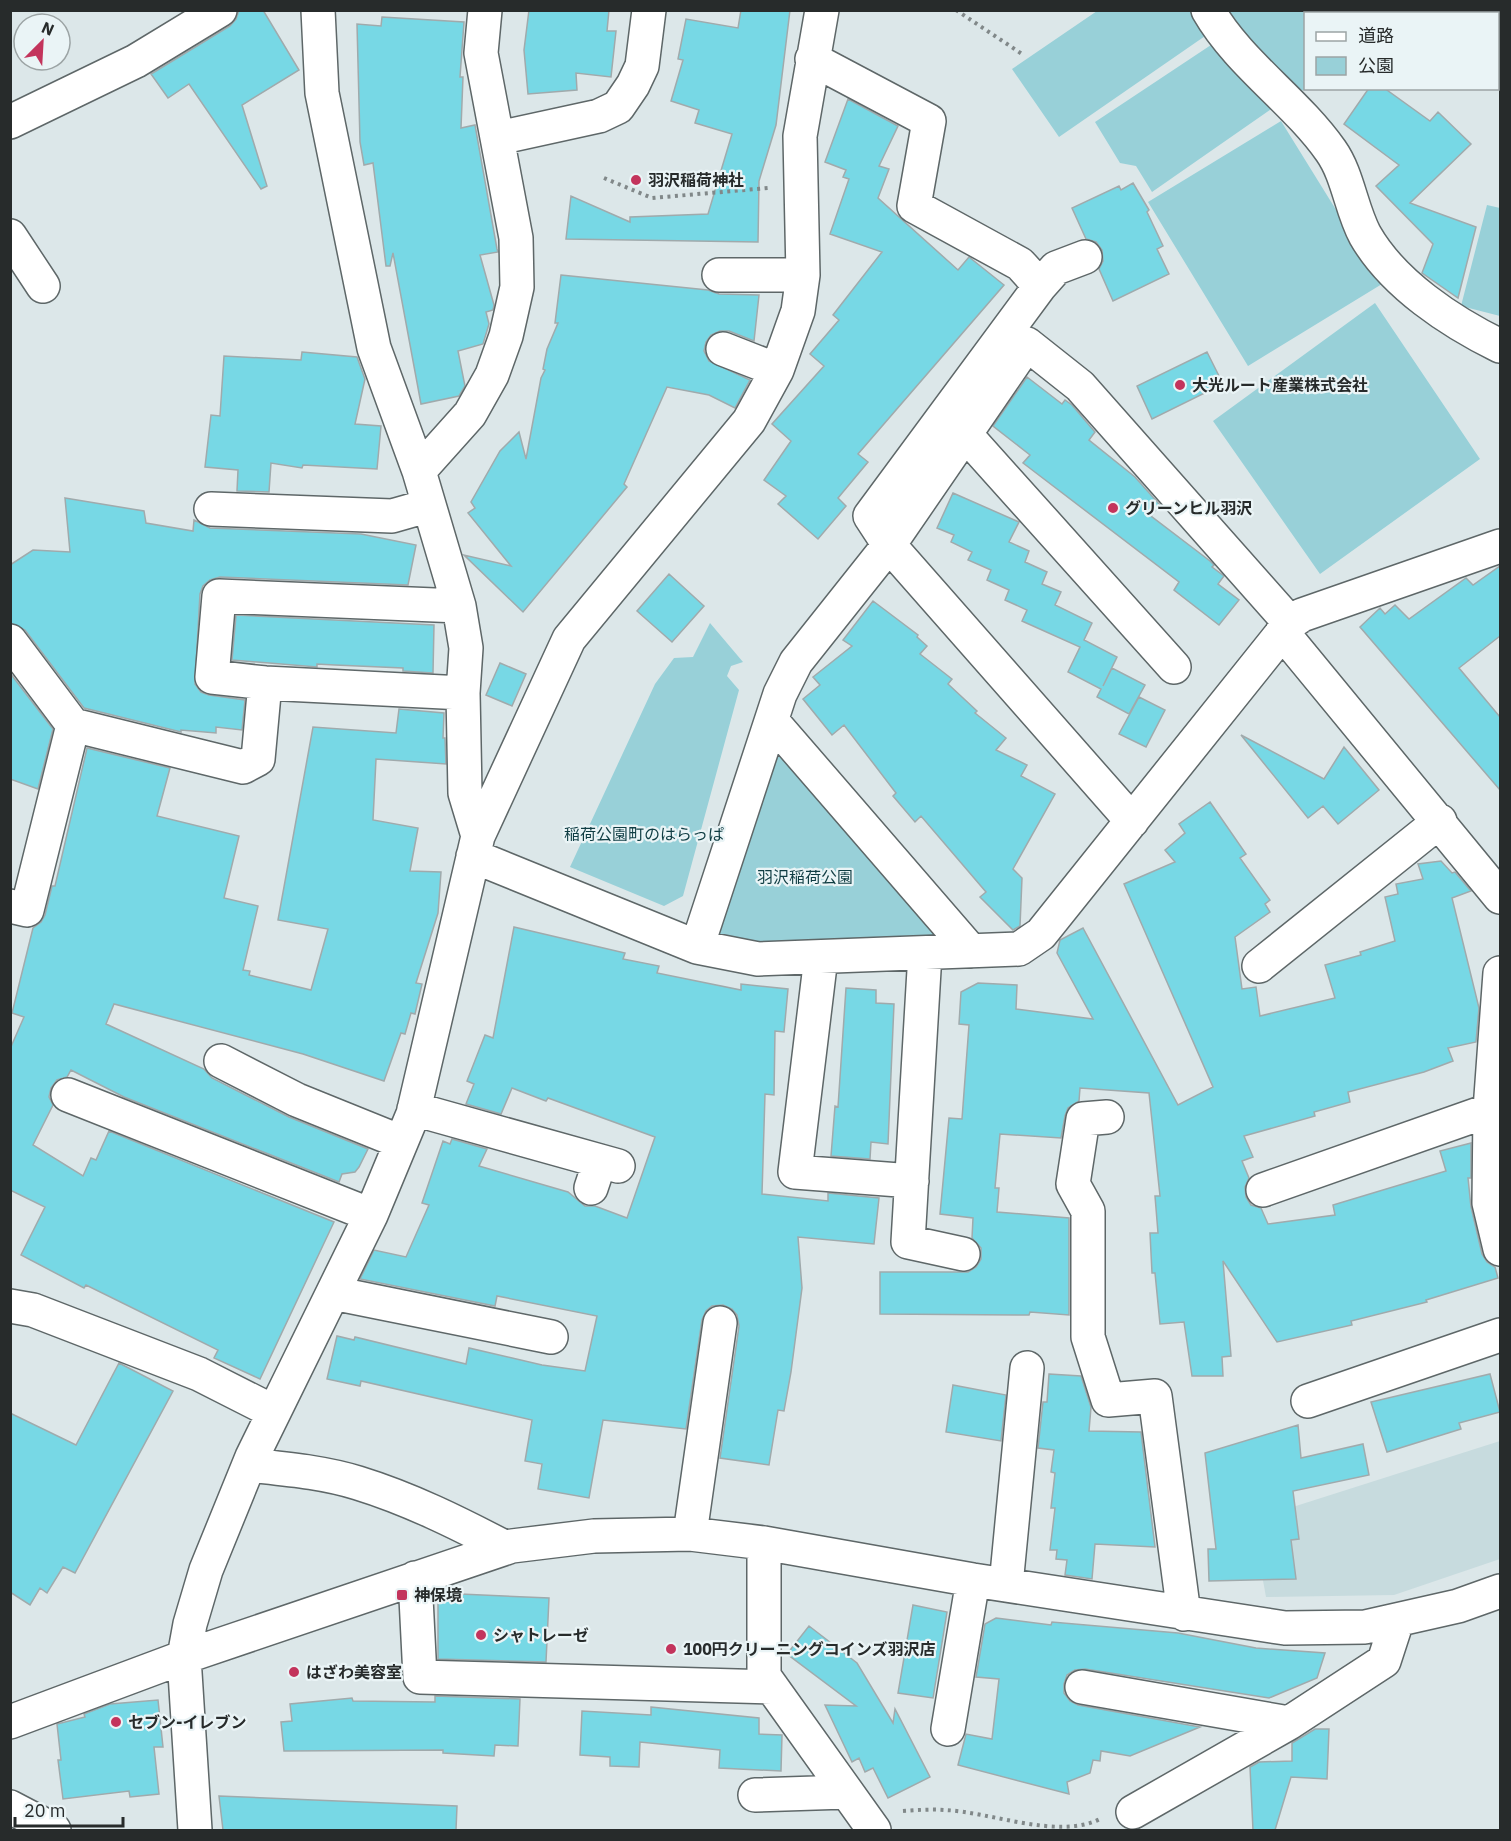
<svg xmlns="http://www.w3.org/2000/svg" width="1511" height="1841" font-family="'IBM Plex Sans','Noto Sans JP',sans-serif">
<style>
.built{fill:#c7dbde}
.green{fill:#98d0d8}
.building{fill:#77d8e5;stroke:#a0aaac;stroke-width:1.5}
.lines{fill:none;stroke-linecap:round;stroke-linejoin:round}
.minor-casing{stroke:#5e6768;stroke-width:36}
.path{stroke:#818889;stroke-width:4;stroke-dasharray:3 4.5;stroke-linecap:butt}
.minor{stroke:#fff;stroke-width:33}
.poi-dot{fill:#c3345c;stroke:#eaf4f6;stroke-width:2}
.labels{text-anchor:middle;stroke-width:4.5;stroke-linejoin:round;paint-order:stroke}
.poi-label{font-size:16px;font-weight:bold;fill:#272b2b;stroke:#eaf4f6;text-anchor:start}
.park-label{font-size:16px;fill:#0f3d43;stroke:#eaf4f6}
</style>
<rect width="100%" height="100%" fill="#dce7e9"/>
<!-- built -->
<path class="built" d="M 1500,1441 L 1500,1559 L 1394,1595 L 1266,1597 L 1252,1520 Z"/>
<!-- green -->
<path class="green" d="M 1097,11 L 1191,11 L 1208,34 L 1059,137 L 1012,69 Z
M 1216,11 L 1372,11 L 1369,14 L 1306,14 L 1306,88 L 1317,89 L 1296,91 Z
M 1214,43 L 1274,107 L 1152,192 L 1136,166 L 1120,163 L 1095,122 Z
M 1281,121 L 1382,284 L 1248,366 L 1148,202 Z
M 1487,205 L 1500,208 L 1500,316 L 1461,306 Z
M 1375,303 L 1480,459 L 1320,574 L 1213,421 Z
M 710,623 L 743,662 L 731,666 L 727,676 L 739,690 L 683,896 L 664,906 L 570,867 L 655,684 L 674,658 L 693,657 Z
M 779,740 L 945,938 L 760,946 L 711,941 Z"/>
<!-- building -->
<path class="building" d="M 239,10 L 263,10 L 299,70 L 242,105 L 267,186 L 261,189 L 189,84 L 168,98 L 151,74 L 230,26 L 236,19 Z
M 529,10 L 609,10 L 607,31 L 616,31 L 611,77 L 576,73 L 577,90 L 528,94 L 524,50 Z
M 741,10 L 790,10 L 776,125 L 759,181 L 758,242 L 566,239 L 571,196 L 630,222 L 630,217 L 708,214 L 732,134 L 695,123 L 699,110 L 671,101 L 683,60 L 678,59 L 686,19 L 738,28 Z
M 382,17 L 464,22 L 460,77 L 463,77 L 461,128 L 475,125 L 497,249 L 498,252 L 480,255 L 494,305 L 493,310 L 486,312 L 489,324 L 483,344 L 458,351 L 465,386 L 459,396 L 421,404 L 393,253 L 390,266 L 386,266 L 373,163 L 364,165 L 360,142 L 357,24 L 381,26 Z
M 1369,88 L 1384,88 L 1430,121 L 1438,112 L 1471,144 L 1410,203 L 1476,227 L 1458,298 L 1422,273 L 1433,244 L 1376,186 L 1399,165 L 1344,124 Z
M 848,99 L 898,126 L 879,166 L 889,169 L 878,198 L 958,270 L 969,257 L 1004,285 L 858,454 L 868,462 L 838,498 L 846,506 L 818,539 L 778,504 L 786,496 L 764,480 L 791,441 L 772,424 L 824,366 L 810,354 L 839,320 L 833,315 L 882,252 L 830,234 L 849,179 L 843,177 L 846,170 L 825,162 Z
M 1133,183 L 1149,210 L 1147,212 L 1163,246 L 1157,249 L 1169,274 L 1113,301 L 1099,269 L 1103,261 L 1102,250 L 1096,242 L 1086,239 L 1072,208 L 1119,186 L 1121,190 Z
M 561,275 L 708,290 L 719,294 L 759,295 L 754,341 L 729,331 L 720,331 L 711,335 L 706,342 L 704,351 L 709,361 L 750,380 L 735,408 L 709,395 L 667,387 L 624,484 L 627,487 L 523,612 L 464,555 L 511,566 L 468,513 L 475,508 L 471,502 L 500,451 L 519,432 L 526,459 L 541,378 L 545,370 L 543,369 L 547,349 L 558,323 L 555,323 Z
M 302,352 L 357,357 L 365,379 L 355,424 L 381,426 L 377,469 L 303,465 L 302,468 L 271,463 L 269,492 L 237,491 L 238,470 L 205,467 L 211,415 L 220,416 L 224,356 L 301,360 Z
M 1207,352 L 1223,384 L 1152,419 L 1137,386 Z
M 1027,377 L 1062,404 L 1065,400 L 1072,405 L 1095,432 L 1089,440 L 1135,477 L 1160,505 L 1151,516 L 1210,561 L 1214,565 L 1212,567 L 1224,576 L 1218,584 L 1239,600 L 1219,625 L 1174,590 L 1179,582 L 1023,463 L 1030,455 L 993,426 Z
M 953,493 L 1019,522 L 1009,542 L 1029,551 L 1025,562 L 1047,572 L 1042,584 L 1061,592 L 1055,605 L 1092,623 L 1084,640 L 1117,657 L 1103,686 L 1112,668 L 1145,685 L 1129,714 L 1097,697 L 1101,689 L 1068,672 L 1080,647 L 1022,621 L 1027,610 L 1005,600 L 1009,590 L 987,580 L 991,570 L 968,560 L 972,552 L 951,542 L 954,535 L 937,528 Z
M 65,498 L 144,511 L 146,523 L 193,531 L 194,520 L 210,528 L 361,534 L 416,545 L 408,585 L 220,577 L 210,580 L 203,586 L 200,594 L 195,684 L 201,692 L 209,695 L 245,700 L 242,730 L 216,727 L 216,733 L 181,730 L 181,732 L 84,708 L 25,630 L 10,623 L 10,565 L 33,550 L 70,552 Z
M 1500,566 L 1500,636 L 1459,668 L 1500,717 L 1500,790 L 1360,627 L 1380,608 L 1385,614 L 1395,605 L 1409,619 L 1466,578 L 1473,585 Z
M 669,574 L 704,606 L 672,642 L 637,611 Z
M 873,601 L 918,635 L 917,637 L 927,646 L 920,654 L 952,679 L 948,684 L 977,711 L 975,713 L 1006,738 L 996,750 L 1027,765 L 1021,776 L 1055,794 L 1013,869 L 1022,878 L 1020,926 L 1013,930 L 980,897 L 986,892 L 921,816 L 915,822 L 893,796 L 896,793 L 844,725 L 832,735 L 803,699 L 820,685 L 813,677 L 852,646 L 843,640 Z
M 236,615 L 434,625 L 433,673 L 403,671 L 403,668 L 335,665 L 317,664 L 317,667 L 232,660 Z
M 500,663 L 526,674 L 512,706 L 486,695 Z
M 10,673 L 53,729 L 38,789 L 10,779 Z
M 1139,697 L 1165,710 L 1146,747 L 1119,734 Z
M 399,709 L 444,713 L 443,738 L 445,738 L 446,764 L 376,759 L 373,820 L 418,828 L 410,871 L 441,872 L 438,913 L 416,983 L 422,984 L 415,1014 L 411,1013 L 405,1034 L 401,1033 L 384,1081 L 303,1054 L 114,1004 L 106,1024 L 204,1069 L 212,1078 L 289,1117 L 368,1149 L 359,1167 L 355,1172 L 342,1174 L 339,1182 L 124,1097 L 71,1070 L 67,1077 L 57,1080 L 51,1088 L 49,1097 L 53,1105 L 33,1145 L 83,1176 L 91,1158 L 96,1160 L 109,1131 L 334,1222 L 260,1379 L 214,1358 L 218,1350 L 86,1285 L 84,1288 L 21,1255 L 45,1207 L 10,1190 L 10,1049 L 24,1017 L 12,1013 L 33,928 L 41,922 L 45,915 L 52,886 L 55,886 L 87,748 L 170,768 L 157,816 L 239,836 L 224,898 L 258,906 L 243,970 L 250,971 L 249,975 L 311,990 L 328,929 L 278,920 L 313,727 L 396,733 Z
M 1241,735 L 1324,779 L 1344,747 L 1379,790 L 1338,824 L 1323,806 L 1308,818 Z
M 1210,802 L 1246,854 L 1240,858 L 1270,900 L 1265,904 L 1270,912 L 1235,937 L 1242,989 L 1256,987 L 1260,1016 L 1335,998 L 1325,965 L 1361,955 L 1360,952 L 1395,941 L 1385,897 L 1398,894 L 1396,884 L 1423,879 L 1418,864 L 1441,861 L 1452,873 L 1455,872 L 1471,891 L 1452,898 L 1479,1008 L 1476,1042 L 1448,1048 L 1453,1061 L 1424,1072 L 1348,1092 L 1350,1102 L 1314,1112 L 1315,1116 L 1244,1136 L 1253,1157 L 1242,1161 L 1249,1178 L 1245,1187 L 1246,1197 L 1251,1205 L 1261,1208 L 1268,1224 L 1335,1215 L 1333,1205 L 1446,1171 L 1440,1151 L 1471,1143 L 1471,1178 L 1468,1178 L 1471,1207 L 1482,1254 L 1487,1262 L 1495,1267 L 1498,1278 L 1426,1300 L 1427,1302 L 1351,1321 L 1352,1325 L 1277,1342 L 1223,1261 L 1231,1356 L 1222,1357 L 1223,1376 L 1192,1376 L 1184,1322 L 1160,1324 L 1155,1273 L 1152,1273 L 1150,1233 L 1158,1233 L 1155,1196 L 1160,1196 L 1149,1093 L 1080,1088 L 1079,1101 L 1068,1108 L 1065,1116 L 1061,1138 L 1000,1134 L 995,1188 L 999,1188 L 997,1212 L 1069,1218 L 1069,1315 L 1030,1312 L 1029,1315 L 880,1314 L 880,1272 L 968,1272 L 976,1267 L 981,1259 L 981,1248 L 972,1238 L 973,1218 L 940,1214 L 949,1118 L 962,1119 L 969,1025 L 959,1024 L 961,992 L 978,983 L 1017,985 L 1016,1009 L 1093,1019 L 1057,953 L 1060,940 L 1083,928 L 1178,1105 L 1213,1087 L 1124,884 L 1175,862 L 1165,850 L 1185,833 L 1179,824 Z
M 514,927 L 625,953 L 623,959 L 659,966 L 657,973 L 741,990 L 741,984 L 788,989 L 784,1032 L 775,1031 L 774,1095 L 765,1094 L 762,1194 L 828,1201 L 828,1193 L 879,1198 L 874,1244 L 798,1237 L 802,1288 L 791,1372 L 784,1411 L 778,1410 L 769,1465 L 720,1458 L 739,1326 L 737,1315 L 732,1309 L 723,1305 L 712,1306 L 706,1311 L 702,1320 L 686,1429 L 603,1420 L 589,1498 L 538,1489 L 542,1464 L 525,1461 L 532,1420 L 361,1381 L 360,1386 L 327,1379 L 337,1336 L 354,1340 L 355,1337 L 466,1364 L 469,1348 L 542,1365 L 585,1371 L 597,1316 L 497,1296 L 495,1306 L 360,1279 L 374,1250 L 406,1257 L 429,1205 L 422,1203 L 443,1141 L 450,1144 L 452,1139 L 487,1149 L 479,1166 L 568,1192 L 585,1206 L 595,1206 L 627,1218 L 655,1137 L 548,1098 L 546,1101 L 512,1088 L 501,1114 L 466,1104 L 474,1084 L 467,1081 L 485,1035 L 493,1038 Z
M 846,988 L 876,990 L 876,1003 L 894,1004 L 888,1144 L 871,1142 L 870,1159 L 831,1156 L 835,1106 L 838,1107 Z
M 119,1363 L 173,1391 L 75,1573 L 63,1567 L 47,1593 L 40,1588 L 30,1605 L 10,1592 L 10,1413 L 76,1445 Z
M 1049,1374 L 1081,1376 L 1091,1407 L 1089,1431 L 1141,1432 L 1155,1547 L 1095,1544 L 1092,1579 L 1065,1575 L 1067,1560 L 1056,1559 L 1057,1550 L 1050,1550 L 1055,1508 L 1051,1508 L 1055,1473 L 1051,1472 L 1054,1450 L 1038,1448 L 1043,1402 L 1047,1402 Z
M 1490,1374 L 1500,1412 L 1459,1423 L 1461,1429 L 1387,1452 L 1371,1402 Z
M 953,1385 L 1006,1395 L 1001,1441 L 946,1432 Z
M 1298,1425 L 1301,1458 L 1363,1444 L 1369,1475 L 1293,1491 L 1299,1539 L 1291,1540 L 1296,1579 L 1209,1581 L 1208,1549 L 1216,1549 L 1205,1453 Z
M 438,1593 L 549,1598 L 546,1662 L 438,1659 Z
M 913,1605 L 947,1612 L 933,1698 L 898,1693 Z
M 996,1618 L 1051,1625 L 1052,1622 L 1178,1633 L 1256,1648 L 1325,1653 L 1317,1678 L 1269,1698 L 1085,1669 L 1075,1670 L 1067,1675 L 1064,1684 L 1064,1693 L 1070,1701 L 1078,1705 L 1200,1727 L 1130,1756 L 1101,1751 L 1100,1761 L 1093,1760 L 1090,1773 L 1067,1782 L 1069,1794 L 958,1765 L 966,1734 L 992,1739 L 999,1679 L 976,1677 L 985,1624 Z
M 809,1626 L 857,1663 L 893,1723 L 895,1709 L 930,1777 L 888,1798 L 873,1768 L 865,1772 L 859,1758 L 852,1762 L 825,1705 L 856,1706 L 787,1654 Z
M 435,1696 L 520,1699 L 518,1746 L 495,1745 L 494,1756 L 443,1753 L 443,1750 L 284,1751 L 281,1722 L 292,1721 L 290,1704 L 352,1698 L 353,1701 L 435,1702 Z
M 158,1700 L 163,1747 L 154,1747 L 159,1794 L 130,1797 L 129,1791 L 63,1799 L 58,1760 L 61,1760 L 57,1724 L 85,1717 L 84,1714 L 110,1704 Z
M 651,1707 L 759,1718 L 759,1734 L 782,1735 L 781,1771 L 719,1768 L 720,1750 L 640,1742 L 639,1767 L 610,1766 L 610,1757 L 580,1755 L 582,1711 L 651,1715 Z
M 1315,1729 L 1329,1729 L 1327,1779 L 1291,1777 L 1275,1830 L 1253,1830 L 1250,1767 L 1259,1762 L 1292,1761 L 1292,1743 Z
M 219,1796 L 457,1806 L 456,1830 L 223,1830 Z"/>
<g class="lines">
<!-- minor casing -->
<g class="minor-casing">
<path id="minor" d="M 318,10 L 322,93 L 374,348 L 419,471 L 459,606 L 466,648 L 463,693 L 465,793 L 478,836
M 1208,10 C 1239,64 1295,100 1331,151 C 1348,175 1351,209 1365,235 C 1393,284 1451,322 1500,346
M 812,59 L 929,121 L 914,206 L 1020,264 L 1040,286 L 870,516 L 889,545 L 1027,344 L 1080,386 L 1290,623
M 10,122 L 136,61 L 220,10
M 498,138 L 599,116 L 618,107 L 633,85 L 642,66 L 649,10
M 10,236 L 43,286
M 719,275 L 803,275
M 1040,286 L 1056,268 L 1085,257
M 723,349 L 777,370
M 965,434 L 1174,667
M 419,471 L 470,414 L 492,375 L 506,336 L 517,287 L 516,238 L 481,53 L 485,10
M 211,509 L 392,516 L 427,506
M 459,606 L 219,596 L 212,677 L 265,683 L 463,693
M 1282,632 L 1500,897
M 10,641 L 73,725
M 772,721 L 971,951
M 473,856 L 697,947 L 758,959 L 1019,949 L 1041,934 L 1290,623 L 1302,615 L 1500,546
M 10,906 L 27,910 L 73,725 L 243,767 L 258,759 L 265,683
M 697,947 L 780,694 L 796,662 L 889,545 L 1132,821
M 925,953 L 908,1242 L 963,1254
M 821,957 L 795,1172 L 912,1181
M 1259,966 L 1440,821
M 1500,973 L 1490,1110 L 1489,1203 L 1500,1249
M 221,1061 L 297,1100 L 401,1142
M 68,1095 L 371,1215
M 414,1109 L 618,1166
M 1107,1117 L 1083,1119 L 1073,1184 L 1088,1211 L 1088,1337 L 1108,1400 L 1155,1396 L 1184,1614
M 591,1188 L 600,1161
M 1263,1190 L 1490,1110
M 333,1293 L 551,1337
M 10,1306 L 33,1310 L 199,1374 L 274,1412
M 1308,1401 L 1500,1335
M 249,1465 C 285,1469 323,1472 358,1483 C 410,1499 458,1523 506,1548
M 690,1534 L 720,1323
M 764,1543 L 764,1676 L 874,1830
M 415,1578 L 420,1677 L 772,1687
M 1006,1585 L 1027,1368
M 1082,1687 L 1289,1723
M 10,1722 L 184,1657 L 512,1546 L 594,1536 L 690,1534 L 764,1543 L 973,1580 L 1285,1628 L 1365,1627 L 1458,1606 L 1500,1591
M 948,1729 L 973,1580
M 755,1795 L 846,1792
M 10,1807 L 54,1830
M 1133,1812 L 1289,1723 L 1384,1661 L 1397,1621
M 195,1830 L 184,1657 L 190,1624 L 206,1570 L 252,1457 L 371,1215 L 413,1114 L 478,836 L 569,639 L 749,421 L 777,370 L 798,311 L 803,275 L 800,136 L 822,10"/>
</g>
<!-- path -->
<path class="path" d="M 956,10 L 1022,54
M 604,178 L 652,198 L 768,188
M 903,1811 C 917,1810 931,1809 945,1810 C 991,1812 1058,1840 1100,1819"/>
<!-- minor -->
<use href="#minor" class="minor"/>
</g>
<!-- markers -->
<g class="poi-dot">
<circle cx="636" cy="180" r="6"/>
<circle cx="1180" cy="385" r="6"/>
<circle cx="1113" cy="508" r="6"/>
<rect x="396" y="1589" width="12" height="12" rx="3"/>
<circle cx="481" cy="1635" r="6"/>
<circle cx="671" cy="1649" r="6"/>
<circle cx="294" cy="1672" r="6"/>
<circle cx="116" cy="1722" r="6"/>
</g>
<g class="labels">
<!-- poi labels -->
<g class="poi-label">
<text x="648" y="186">羽沢稲荷神社</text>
<text x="1192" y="391">大光ルート産業株式会社</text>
<text x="1125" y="514">グリーンヒル羽沢</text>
<text x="414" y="1601">神保境</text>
<text x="493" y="1641">シャトレーゼ</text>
<text x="683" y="1655">100円クリーニングコインズ羽沢店</text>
<text x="306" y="1678">はざわ美容室</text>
<text x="128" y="1728">セブン-イレブン</text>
</g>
<!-- park labels -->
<g class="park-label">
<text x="644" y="840">稲荷公園町のはらっぱ</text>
<text x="805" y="883">羽沢稲荷公園</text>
</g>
</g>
<!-- border -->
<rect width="1511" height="1841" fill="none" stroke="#272b2b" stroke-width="24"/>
<!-- legend -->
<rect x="1304" y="12" width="195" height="78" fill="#eaf4f6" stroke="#9ca4a5" stroke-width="1.5"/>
<rect x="1316" y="32" width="30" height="9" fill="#ffffff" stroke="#9ca4a5" stroke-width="1.5"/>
<text x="1358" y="42" font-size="18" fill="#272b2b">道路</text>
<rect x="1316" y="57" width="30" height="18" fill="#98d0d8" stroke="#9ca4a5" stroke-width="1.5"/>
<text x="1358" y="72" font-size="18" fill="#272b2b">公園</text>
<!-- north arrow -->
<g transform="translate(42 42) rotate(24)"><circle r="28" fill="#eaf4f6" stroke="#9ca4a5" stroke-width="1.5"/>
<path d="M0-4.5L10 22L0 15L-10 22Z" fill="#c3345c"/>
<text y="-9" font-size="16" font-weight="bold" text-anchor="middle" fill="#272b2b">N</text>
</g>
<!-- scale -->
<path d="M15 1817v9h108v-9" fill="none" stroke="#272b2b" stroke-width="3"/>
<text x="24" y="1817" font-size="18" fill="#272b2b" stroke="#eaf4f6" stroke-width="4.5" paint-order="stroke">20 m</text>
</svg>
